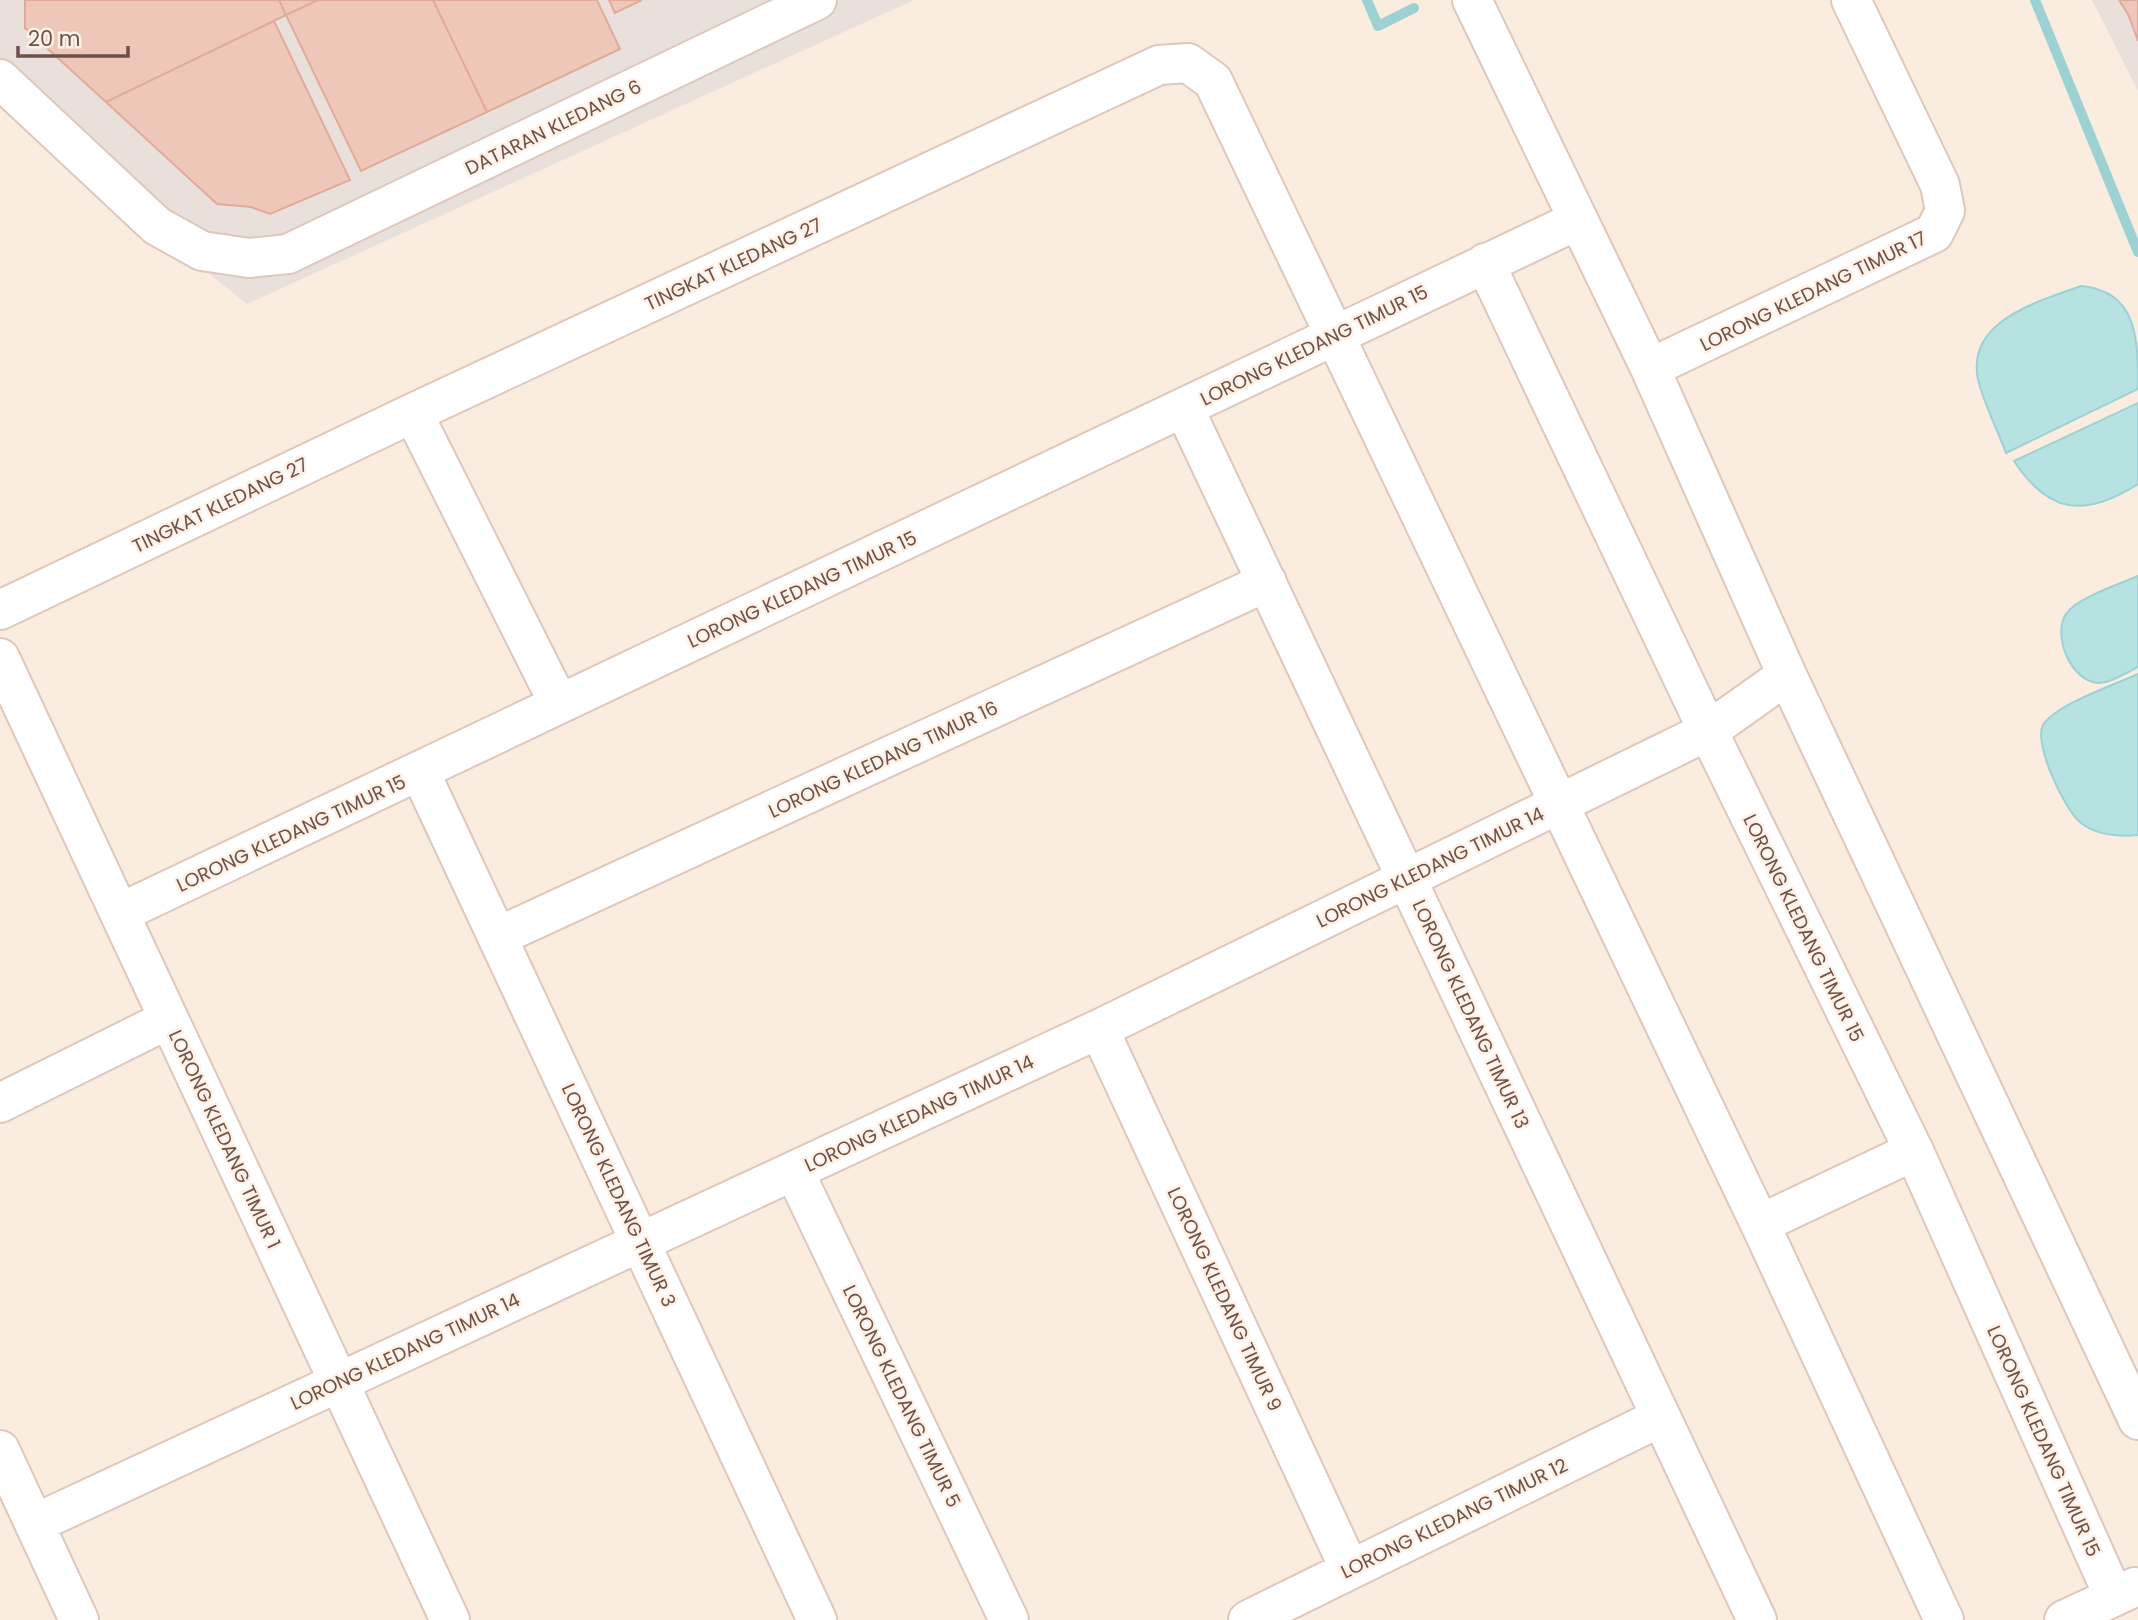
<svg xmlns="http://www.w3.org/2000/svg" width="2138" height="1620" font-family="Poppins,sans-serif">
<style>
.industrial{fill:#e9e0db}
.water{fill:#b6e2e2;stroke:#9dd2d4;stroke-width:2}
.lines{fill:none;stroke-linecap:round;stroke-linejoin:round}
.stream{stroke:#9dd2d4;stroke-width:10}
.building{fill:#efc7b9;stroke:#e0ab9a;stroke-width:2}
.minor-casing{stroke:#dec8bc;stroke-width:42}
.minor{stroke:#fff;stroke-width:38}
.labels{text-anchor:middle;stroke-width:5;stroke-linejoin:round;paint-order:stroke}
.street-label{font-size:19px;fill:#6f5149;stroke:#fef1e5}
</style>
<rect width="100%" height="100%" fill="#fbece0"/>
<!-- industrial -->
<path class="industrial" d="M 0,0 L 914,0 L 247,304 L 0,106 Z
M 2092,0 L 2138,0 L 2138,91 Z"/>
<!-- water -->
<path class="water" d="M 2081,286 C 2138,291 2138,339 2138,389 L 2006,453 C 1998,431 1987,410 1980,387 C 1960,323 2034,303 2081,286 Z
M 2138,403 L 2138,484 C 2084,518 2049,514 2014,461 Z
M 2138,576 L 2138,667 C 2126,673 2111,683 2098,683 C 2071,681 2052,636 2066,614 C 2076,598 2120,584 2138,576 Z
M 2138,674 L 2138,835 C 2119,837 2096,835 2081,823 C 2065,811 2033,743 2043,725 C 2055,705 2116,684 2138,674 Z"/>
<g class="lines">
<!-- stream -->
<path class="stream" d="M 1367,0 L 1378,26 L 1414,8
M 2035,0 L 2138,252"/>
</g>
<!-- building -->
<path class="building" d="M 25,0 L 279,0 L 286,15 L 106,102 L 25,28 Z
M 279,0 L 318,0 L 286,15 Z
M 318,0 L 433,0 L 487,112 L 361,171 L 286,15 Z
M 433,0 L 597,0 L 620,49 L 487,112 Z
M 609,0 L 642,0 L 615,13 Z
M 2119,0 L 2138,0 L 2138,41 L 2128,14 Z
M 274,21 L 350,180 L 270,214 L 251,207 L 217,204 L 106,102 Z"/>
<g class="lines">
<!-- minor casing -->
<g class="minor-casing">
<path id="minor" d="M 1472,0 L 1650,368 L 1787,675 L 2138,1420
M 0,79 L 157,226 L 202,251 L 249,258 L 288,254 L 817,0
M 1485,263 L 1708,731 L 1914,1151 L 2114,1597
M 1650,368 L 1934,233 L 1945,211 L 1940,185 L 1851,0
M 1184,408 L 1757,1620
M 413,413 L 559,704
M 0,610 L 413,413 L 1159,65 L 1188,63 L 1213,81 L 1760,1224 L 1944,1620
M 0,658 L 450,1620
M 420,772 L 817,1620
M 120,913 L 1578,220
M 499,936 L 1267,582
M 1099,1029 L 1350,1570
M 0,1103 L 169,1019
M 794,1171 L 1009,1620
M 1760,1224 L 1914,1151
M 0,1450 L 79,1620
M 36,1523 L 1099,1029 L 1708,731 L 1787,675
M 1248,1620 L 1661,1417
M 2064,1620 L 2135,1587"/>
</g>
<!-- minor -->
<use href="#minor" class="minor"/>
</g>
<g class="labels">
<!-- street labels -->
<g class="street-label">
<text transform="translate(553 127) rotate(-26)" y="7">DATARAN KLEDANG 6</text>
<text transform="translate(733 264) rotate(-25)" y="7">TINGKAT KLEDANG 27</text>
<text transform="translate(1813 291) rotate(-26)" y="7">LORONG KLEDANG TIMUR 17</text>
<text transform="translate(1314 345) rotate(-26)" y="7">LORONG KLEDANG TIMUR 15</text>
<text transform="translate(220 505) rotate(-26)" y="7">TINGKAT KLEDANG 27</text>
<text transform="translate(802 589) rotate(-25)" y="7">LORONG KLEDANG TIMUR 15</text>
<text transform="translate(883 759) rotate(-25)" y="7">LORONG KLEDANG TIMUR 16</text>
<text transform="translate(291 833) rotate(-25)" y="7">LORONG KLEDANG TIMUR 15</text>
<text transform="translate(1430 867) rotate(-26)" y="7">LORONG KLEDANG TIMUR 14</text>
<text transform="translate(1804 928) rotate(64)" y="7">LORONG KLEDANG TIMUR 15</text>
<text transform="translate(1471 1014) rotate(65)" y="7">LORONG KLEDANG TIMUR 13</text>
<text transform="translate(919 1113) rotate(-25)" y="7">LORONG KLEDANG TIMUR 14</text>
<text transform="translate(225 1139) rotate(65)" y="7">LORONG KLEDANG TIMUR 1</text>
<text transform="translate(619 1195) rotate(65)" y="7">LORONG KLEDANG TIMUR 3</text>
<text transform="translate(1225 1299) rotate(65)" y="7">LORONG KLEDANG TIMUR 9</text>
<text transform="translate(405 1351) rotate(-25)" y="7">LORONG KLEDANG TIMUR 14</text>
<text transform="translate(902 1396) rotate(64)" y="7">LORONG KLEDANG TIMUR 5</text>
<text transform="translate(2044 1441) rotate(66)" y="7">LORONG KLEDANG TIMUR 15</text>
<text transform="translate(1454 1518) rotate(-26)" y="7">LORONG KLEDANG TIMUR 12</text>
</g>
</g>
<!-- scale -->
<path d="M18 46v10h110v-10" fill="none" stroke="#6f5149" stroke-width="3.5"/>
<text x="28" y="46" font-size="21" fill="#6f5149" stroke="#fef1e5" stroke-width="5" paint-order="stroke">20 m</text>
</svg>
